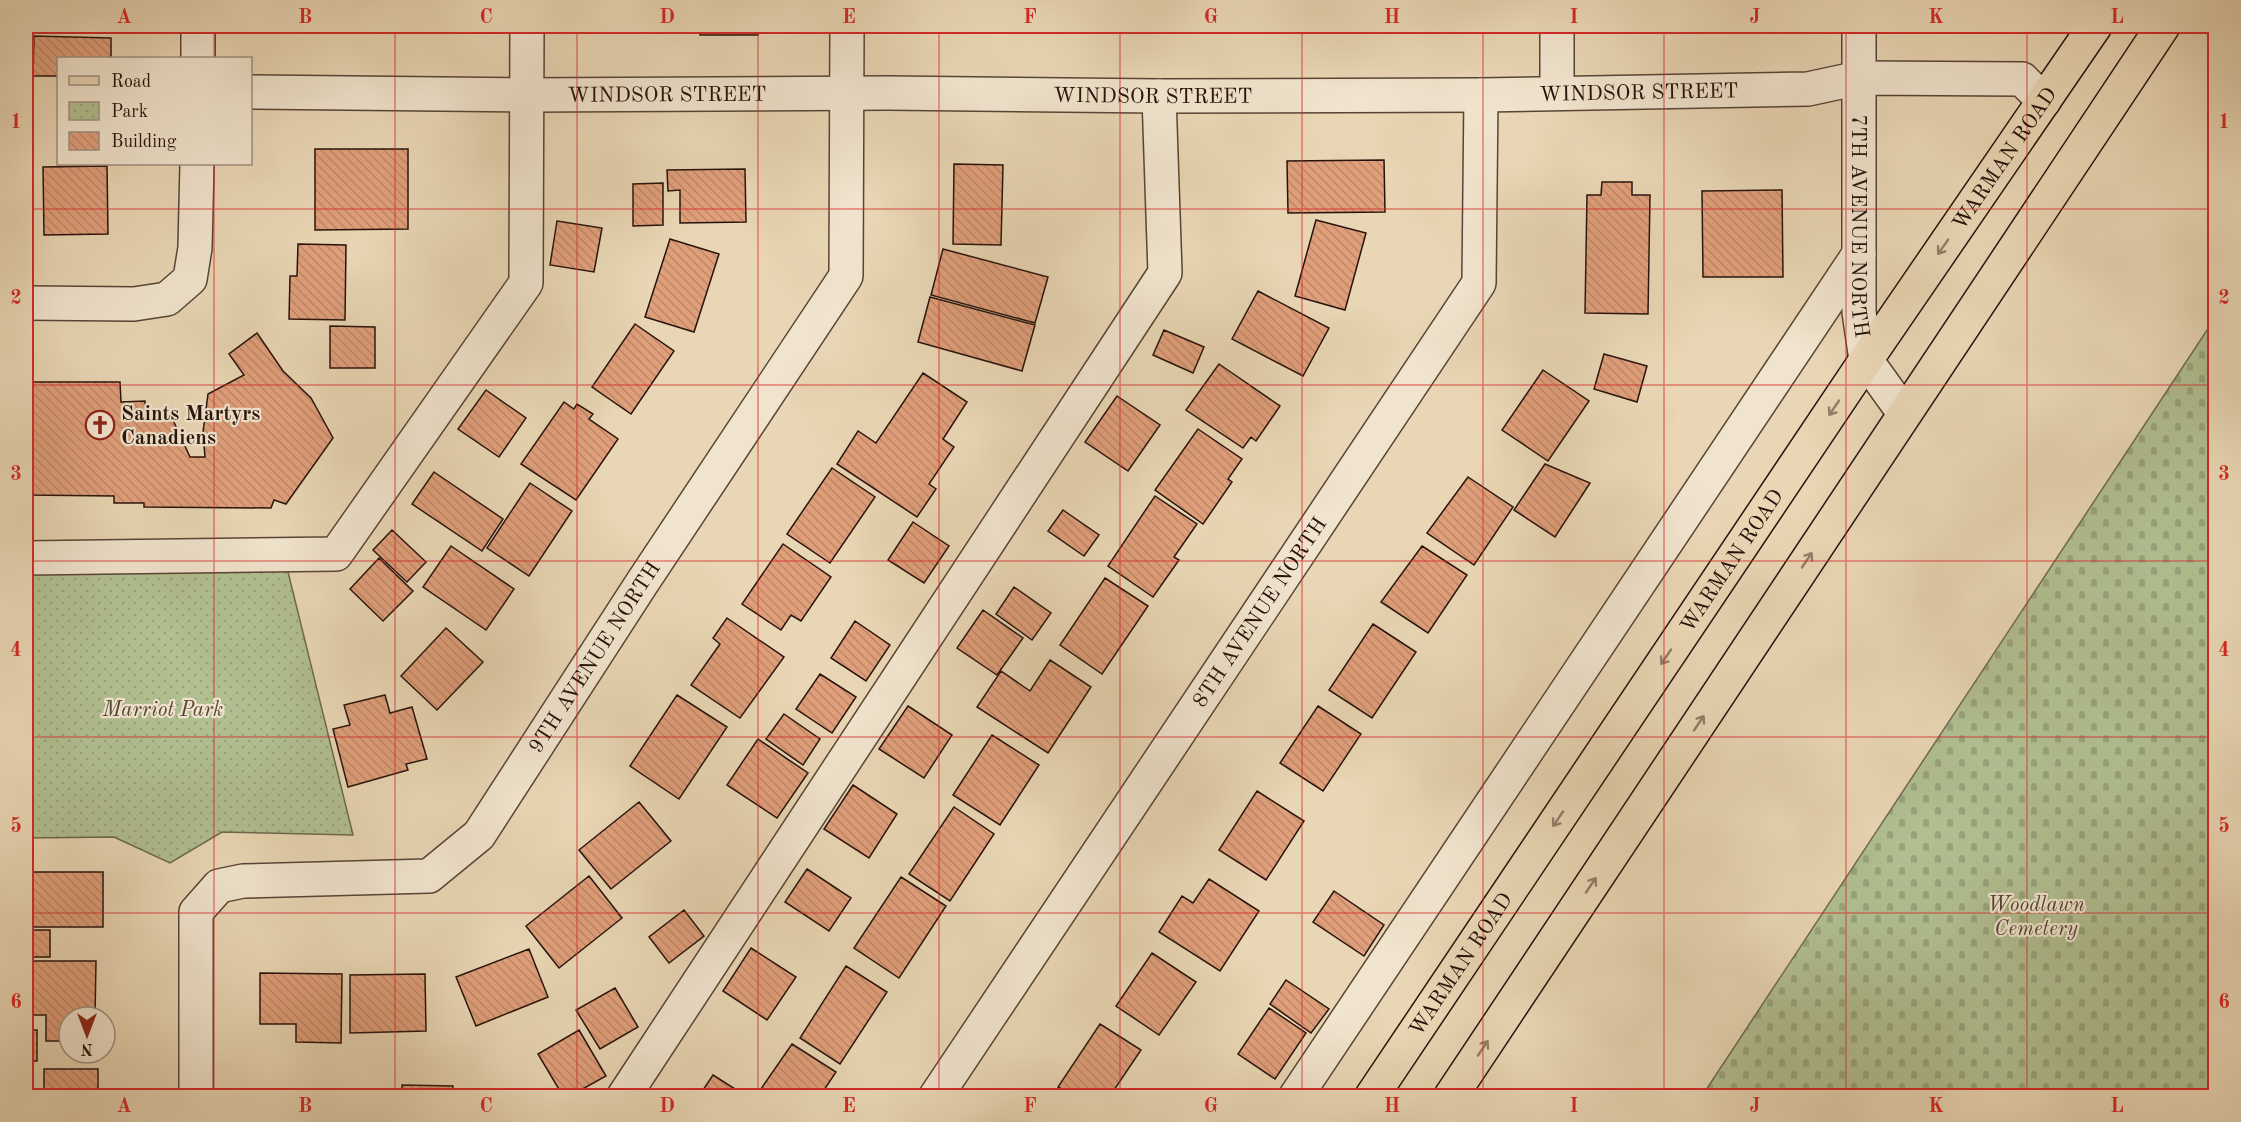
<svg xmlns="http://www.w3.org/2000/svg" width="2241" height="1122" font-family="'Old Standard TT',serif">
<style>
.cemetery{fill:url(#cemetery-stones);stroke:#6c694e;stroke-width:1.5}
.park{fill:url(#park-dots);stroke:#6c694e;stroke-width:1.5}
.building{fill:url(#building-back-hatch);stroke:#27130c;stroke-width:1.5}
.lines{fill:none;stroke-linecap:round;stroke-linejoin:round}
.minor-casing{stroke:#584436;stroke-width:36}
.major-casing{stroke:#27130c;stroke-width:36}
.minor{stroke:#f1e4ce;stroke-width:33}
.major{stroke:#e9d6b4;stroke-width:33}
.oneway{stroke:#927e68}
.grid{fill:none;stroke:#d62828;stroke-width:1.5;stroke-opacity:0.55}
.labels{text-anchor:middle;stroke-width:4.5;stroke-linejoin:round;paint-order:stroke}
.street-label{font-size:21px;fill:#27130c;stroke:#f1e4ce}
.poi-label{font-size:21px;font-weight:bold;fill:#27130c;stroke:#f1e4ce;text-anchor:start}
.park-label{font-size:21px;font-style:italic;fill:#504734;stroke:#f1e4ce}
.neatline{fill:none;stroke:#d62828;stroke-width:2}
.grid-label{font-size:20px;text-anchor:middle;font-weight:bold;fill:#d62828}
</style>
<defs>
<pattern id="cemetery-stones" width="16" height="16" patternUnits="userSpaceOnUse" patternTransform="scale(1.5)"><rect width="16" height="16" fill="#b1bf91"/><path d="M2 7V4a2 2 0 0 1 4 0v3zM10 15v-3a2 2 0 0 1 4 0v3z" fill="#98a37c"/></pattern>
<pattern id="park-dots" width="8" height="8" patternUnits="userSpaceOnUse" patternTransform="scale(1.5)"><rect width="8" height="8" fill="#b1bf91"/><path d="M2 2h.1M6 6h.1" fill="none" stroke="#98a37c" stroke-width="1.8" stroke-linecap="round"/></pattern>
<pattern id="building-back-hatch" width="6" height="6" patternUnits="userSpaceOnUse" patternTransform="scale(1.5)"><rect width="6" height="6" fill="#e09f7b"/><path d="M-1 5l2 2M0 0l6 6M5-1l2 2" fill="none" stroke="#c08869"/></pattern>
</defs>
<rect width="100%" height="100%" fill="#e9d6b4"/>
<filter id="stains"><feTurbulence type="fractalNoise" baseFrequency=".00333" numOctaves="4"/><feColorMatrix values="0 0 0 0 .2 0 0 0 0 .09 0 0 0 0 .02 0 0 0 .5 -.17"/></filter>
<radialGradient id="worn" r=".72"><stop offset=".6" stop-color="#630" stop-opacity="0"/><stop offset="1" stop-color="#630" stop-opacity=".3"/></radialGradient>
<!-- cemetery -->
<path class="cemetery" d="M 2215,318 L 2215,1096 L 1702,1096 Z"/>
<!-- park -->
<path class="park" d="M 287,568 L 353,835 L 222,832 L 170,863 L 114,837 L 26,838 L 26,573 Z"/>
<!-- building -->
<path class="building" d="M 33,26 L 111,26 L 111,31 L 33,31 Z
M 294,26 L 351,26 L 351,29 L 293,28 Z
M 545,26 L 610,26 L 610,31 L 545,30 Z
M 700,26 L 758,26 L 758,35 L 700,35 Z
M 1707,26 L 1771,26 L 1707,27 Z
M 1956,26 L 2013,26 L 2013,30 L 1956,30 Z
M 34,36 L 111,38 L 111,58 L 58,58 L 58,76 L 33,76 Z
M 315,149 L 408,149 L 408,229 L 315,230 Z
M 1384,160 L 1385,212 L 1288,213 L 1287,161 Z
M 954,164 L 1003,165 L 1001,245 L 953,244 Z
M 107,166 L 108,234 L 44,235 L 43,167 Z
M 745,169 L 746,222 L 680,223 L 680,190 L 668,191 L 667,170 Z
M 1602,182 L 1632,182 L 1632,195 L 1650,195 L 1648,314 L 1585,313 L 1587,195 L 1601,195 Z
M 663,183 L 663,225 L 633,226 L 633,184 Z
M 1782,190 L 1783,277 L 1703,277 L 1702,191 Z
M 1316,220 L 1366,233 L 1345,310 L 1295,296 Z
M 557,221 L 602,228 L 594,272 L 550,265 Z
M 670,239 L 719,254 L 694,332 L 645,317 Z
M 298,244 L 346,245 L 345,320 L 289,319 L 290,276 L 297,276 Z
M 943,249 L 1048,277 L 1035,323 L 931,295 Z
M 1258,291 L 1329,328 L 1303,376 L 1232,339 Z
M 930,297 L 1035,325 L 1022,371 L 918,342 Z
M 635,324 L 674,351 L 631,414 L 592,387 Z
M 330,326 L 375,327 L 375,368 L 330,368 Z
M 1164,330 L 1204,347 L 1193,373 L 1153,355 Z
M 257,333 L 283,371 L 311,398 L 333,438 L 286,504 L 274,500 L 271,508 L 144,507 L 144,503 L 114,503 L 114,496 L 26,495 L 26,382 L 120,382 L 121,402 L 145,401 L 146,418 L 172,418 L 190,457 L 205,457 L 203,432 L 208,394 L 244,375 L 229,354 Z
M 1604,354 L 1647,366 L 1637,402 L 1594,389 Z
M 1219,364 L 1280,406 L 1256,441 L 1251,437 L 1243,448 L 1186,410 Z
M 1543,370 L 1589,401 L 1548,461 L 1502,430 Z
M 923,373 L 967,402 L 943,439 L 954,447 L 929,484 L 936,489 L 917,517 L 837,464 L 858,431 L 876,443 Z
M 486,390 L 526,418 L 499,457 L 458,429 Z
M 1117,396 L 1160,425 L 1128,471 L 1085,442 Z
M 564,402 L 574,409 L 577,404 L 593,414 L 589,419 L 618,439 L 576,500 L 521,464 Z
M 1198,429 L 1242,459 L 1228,479 L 1232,482 L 1203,524 L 1155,490 Z
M 1545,464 L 1590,483 L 1555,537 L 1514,510 Z
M 832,468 L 875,497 L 830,563 L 787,534 Z
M 434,472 L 503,519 L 482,551 L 412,504 Z
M 1468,477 L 1513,507 L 1474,565 L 1427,533 Z
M 530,483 L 572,511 L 529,576 L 487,548 Z
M 1155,496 L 1197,524 L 1174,557 L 1179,560 L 1153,597 L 1108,566 Z
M 1063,510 L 1099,535 L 1084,556 L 1048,531 Z
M 913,522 L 949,546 L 924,583 L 888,560 Z
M 392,530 L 426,562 L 407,582 L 373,550 Z
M 783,544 L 831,577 L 801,621 L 791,615 L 781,630 L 742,604 Z
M 451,546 L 514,589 L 486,630 L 423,587 Z
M 1422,546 L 1467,575 L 1428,633 L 1381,602 Z
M 379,558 L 413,591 L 383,621 L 350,589 Z
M 1105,578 L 1148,606 L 1102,674 L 1060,645 Z
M 1014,587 L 1051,613 L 1032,640 L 996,614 Z
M 983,610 L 1023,638 L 997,675 L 957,648 Z
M 727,618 L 784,657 L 740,718 L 691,685 L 720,644 L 713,638 Z
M 855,621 L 890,645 L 866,681 L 831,658 Z
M 1373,624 L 1416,652 L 1372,718 L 1329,690 Z
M 446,628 L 483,662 L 437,710 L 401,676 Z
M 1050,660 L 1091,687 L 1048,753 L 977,707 L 1001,671 L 1030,691 Z
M 820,674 L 856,697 L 832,733 L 796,709 Z
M 385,695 L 390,713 L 412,707 L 427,759 L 406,764 L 408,770 L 348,787 L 333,729 L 350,725 L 344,705 Z
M 677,695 L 727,727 L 679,799 L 630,766 Z
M 908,706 L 952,735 L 924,778 L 879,749 Z
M 1318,706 L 1361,734 L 1323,791 L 1280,763 Z
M 784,714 L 820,739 L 803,765 L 766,739 Z
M 992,735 L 1039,765 L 1000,825 L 953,795 Z
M 758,739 L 808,773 L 777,818 L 727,785 Z
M 853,785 L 897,814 L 869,858 L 824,829 Z
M 1257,791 L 1304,821 L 1266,880 L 1219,850 Z
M 639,802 L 671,841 L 611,889 L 579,850 Z
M 954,807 L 994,834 L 950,901 L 909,874 Z
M 807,869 L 851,898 L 829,931 L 785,902 Z
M 26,872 L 103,872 L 103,927 L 26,927 Z
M 589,876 L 622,918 L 559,968 L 526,926 Z
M 901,877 L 946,906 L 899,978 L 854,948 Z
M 1209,879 L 1259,911 L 1220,971 L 1159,932 L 1182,896 L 1193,903 Z
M 1334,891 L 1384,925 L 1364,956 L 1313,922 Z
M 684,910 L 704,936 L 669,963 L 649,937 Z
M 26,930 L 50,930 L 50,957 L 26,957 Z
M 751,948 L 796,977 L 767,1020 L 723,991 Z
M 529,949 L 548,997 L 476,1026 L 456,977 Z
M 1152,953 L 1196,982 L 1159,1035 L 1116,1006 Z
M 26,961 L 96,961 L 95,1017 L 69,1017 L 69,1041 L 46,1041 L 46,1015 L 26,1015 Z
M 846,966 L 887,992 L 840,1064 L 800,1038 Z
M 260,973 L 342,974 L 341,1043 L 296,1042 L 296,1024 L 260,1024 Z
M 425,974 L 426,1031 L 350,1033 L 350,975 Z
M 1286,980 L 1329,1009 L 1311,1033 L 1270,1004 Z
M 615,988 L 638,1027 L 600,1049 L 576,1010 Z
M 1269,1008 L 1306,1033 L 1275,1079 L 1238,1054 Z
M 1100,1024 L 1141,1050 L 1110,1096 L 1073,1096 L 1058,1087 Z
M 26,1030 L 37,1030 L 37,1061 L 26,1061 Z
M 579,1030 L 606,1076 L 570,1096 L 563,1096 L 538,1054 Z
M 792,1044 L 836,1072 L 820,1096 L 756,1096 Z
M 44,1069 L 98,1069 L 98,1096 L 44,1096 Z
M 713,1075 L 746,1096 L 699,1096 Z
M 402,1085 L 453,1086 L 452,1096 L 402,1096 Z
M 682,1091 L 690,1096 L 678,1096 Z"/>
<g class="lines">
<!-- minor casing -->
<g class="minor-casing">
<g id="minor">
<path d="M 198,26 L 198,58"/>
<path id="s1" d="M 1859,26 L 1859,312 L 1866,360 L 1904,413"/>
<path id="s2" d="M 250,92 L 527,95 L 888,93 L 1159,96 L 1481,95 L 1808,89 L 1859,78 L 2022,79 L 2044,101"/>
<path d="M 1557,93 L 1557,26"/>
<path d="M 26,303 L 134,304 L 167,299 L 190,279 L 195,248 L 197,164"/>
<path d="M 26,558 L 336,554 L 526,283 L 527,26"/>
<path id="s3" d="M 196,1096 L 196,912 L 219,886 L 243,881 L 429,876 L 479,835 L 642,583 L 846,276 L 847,26"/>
<path d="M 624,1096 L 1165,273 L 1159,96"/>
<path id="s4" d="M 936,1096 L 1479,283 L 1481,95"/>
<path d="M 1296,1096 L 1859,254"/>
</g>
</g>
<!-- major casing -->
<g class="major-casing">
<g id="major">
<path id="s5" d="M 1372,1096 L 1866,360 L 2095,26"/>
<path d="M 1451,1096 L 2163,26"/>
</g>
</g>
<!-- minor -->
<use href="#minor" class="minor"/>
<!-- major -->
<use href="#major" class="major"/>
</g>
<!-- one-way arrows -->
<defs><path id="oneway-shaft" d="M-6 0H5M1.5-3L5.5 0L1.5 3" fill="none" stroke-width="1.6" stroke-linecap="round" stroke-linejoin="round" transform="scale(1.5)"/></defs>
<g class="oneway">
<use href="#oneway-shaft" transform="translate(1943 247) rotate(125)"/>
<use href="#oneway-shaft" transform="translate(1834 408) rotate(124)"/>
<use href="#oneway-shaft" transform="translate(1807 560) rotate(-56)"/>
<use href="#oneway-shaft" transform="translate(1666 657) rotate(124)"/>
<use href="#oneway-shaft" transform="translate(1699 723) rotate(-56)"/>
<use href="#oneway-shaft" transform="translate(1558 819) rotate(124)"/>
<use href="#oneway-shaft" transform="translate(1591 885) rotate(-56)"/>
<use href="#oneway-shaft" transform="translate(1483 1048) rotate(-56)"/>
</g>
<!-- grid -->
<path class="grid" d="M 214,26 L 214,58M 395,26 L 395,1096M 577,26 L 577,1096M 758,26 L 758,1096M 939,26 L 939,1096M 1120,26 L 1120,1096M 1302,26 L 1302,1096M 1483,26 L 1483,1096M 1664,26 L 1664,1096M 1846,26 L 1846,1096M 2027,26 L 2027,1096M 214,164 L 214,1096M 26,209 L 2216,209M 26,385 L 2216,385M 26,561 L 2216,561M 26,737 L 2216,737M 26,913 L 2216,913"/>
<!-- icons -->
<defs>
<g id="church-ring" transform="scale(1.5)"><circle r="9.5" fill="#f1e4ce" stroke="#8f2418" stroke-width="1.5"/><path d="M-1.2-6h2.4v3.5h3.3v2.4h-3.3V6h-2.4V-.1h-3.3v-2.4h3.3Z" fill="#8f2418"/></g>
</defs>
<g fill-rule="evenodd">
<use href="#church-ring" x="100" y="425"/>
</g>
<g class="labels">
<!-- street labels -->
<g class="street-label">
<text dy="7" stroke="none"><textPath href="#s2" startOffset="1389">WINDSOR STREET</textPath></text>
<text dy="7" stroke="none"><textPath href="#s2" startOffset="417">WINDSOR STREET</textPath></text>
<text dy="7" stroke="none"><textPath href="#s2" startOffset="903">WINDSOR STREET</textPath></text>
<text dy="7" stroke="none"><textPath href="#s5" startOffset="1131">WARMAN ROAD</textPath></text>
<text dy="7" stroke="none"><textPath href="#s1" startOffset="200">7TH AVENUE NORTH</textPath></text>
<text dy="7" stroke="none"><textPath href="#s5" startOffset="645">WARMAN ROAD</textPath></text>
<text dy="7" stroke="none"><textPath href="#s4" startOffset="582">8TH AVENUE NORTH</textPath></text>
<text dy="7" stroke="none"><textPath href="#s3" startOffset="706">9TH AVENUE NORTH</textPath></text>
<text dy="7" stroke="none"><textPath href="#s5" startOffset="159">WARMAN ROAD</textPath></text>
</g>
<!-- poi labels -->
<g class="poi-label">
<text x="121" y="420">Saints Martyrs<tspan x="121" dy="24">Canadiens</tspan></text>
</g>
<!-- park labels -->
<g class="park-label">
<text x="163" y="716">Marriot Park</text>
<text x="2036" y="911">Woodlawn<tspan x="2036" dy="24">Cemetery</tspan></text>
</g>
</g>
<!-- margin -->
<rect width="2241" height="1122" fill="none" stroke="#e9d6b4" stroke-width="66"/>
<!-- legend -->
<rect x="57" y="57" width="195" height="108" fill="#f1e4ce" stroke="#a09080" stroke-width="1.5"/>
<rect x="69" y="76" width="30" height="9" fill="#e9d6b4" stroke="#a09080" stroke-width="1.5"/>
<text x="111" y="87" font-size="18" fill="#27130c">Road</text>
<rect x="69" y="102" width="30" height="18" fill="url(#park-dots)" stroke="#a09080" stroke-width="1.5"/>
<text x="111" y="117" font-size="18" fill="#27130c">Park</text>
<rect x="69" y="132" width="30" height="18" fill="url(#building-back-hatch)" stroke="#a09080" stroke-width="1.5"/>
<text x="111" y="147" font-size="18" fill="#27130c">Building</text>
<!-- north arrow -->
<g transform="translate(87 1035) rotate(180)"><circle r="28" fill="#f1e4ce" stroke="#a09080" stroke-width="1.5"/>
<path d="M0-4.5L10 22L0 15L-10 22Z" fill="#8f2418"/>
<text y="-9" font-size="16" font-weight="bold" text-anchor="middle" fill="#27130c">N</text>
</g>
<rect x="33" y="33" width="2175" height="1056" class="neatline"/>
<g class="grid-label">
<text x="124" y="23">A</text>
<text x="305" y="23">B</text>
<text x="486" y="23">C</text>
<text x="667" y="23">D</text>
<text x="849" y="23">E</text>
<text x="1030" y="23">F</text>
<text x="1211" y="23">G</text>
<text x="1392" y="23">H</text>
<text x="1574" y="23">I</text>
<text x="1755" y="23">J</text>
<text x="1936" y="23">K</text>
<text x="2117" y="23">L</text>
<text x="16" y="128">1</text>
<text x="2224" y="128">1</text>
<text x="16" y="304">2</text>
<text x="2224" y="304">2</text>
<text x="16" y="480">3</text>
<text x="2224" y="480">3</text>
<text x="16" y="656">4</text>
<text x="2224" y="656">4</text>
<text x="16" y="832">5</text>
<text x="2224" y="832">5</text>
<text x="16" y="1008">6</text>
<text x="2224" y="1008">6</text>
<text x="124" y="1112">A</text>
<text x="305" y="1112">B</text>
<text x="486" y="1112">C</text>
<text x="667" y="1112">D</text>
<text x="849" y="1112">E</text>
<text x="1030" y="1112">F</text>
<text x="1211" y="1112">G</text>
<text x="1392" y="1112">H</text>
<text x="1574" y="1112">I</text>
<text x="1755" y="1112">J</text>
<text x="1936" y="1112">K</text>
<text x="2117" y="1112">L</text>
</g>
<rect width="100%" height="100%" filter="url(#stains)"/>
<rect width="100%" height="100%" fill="url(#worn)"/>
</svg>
